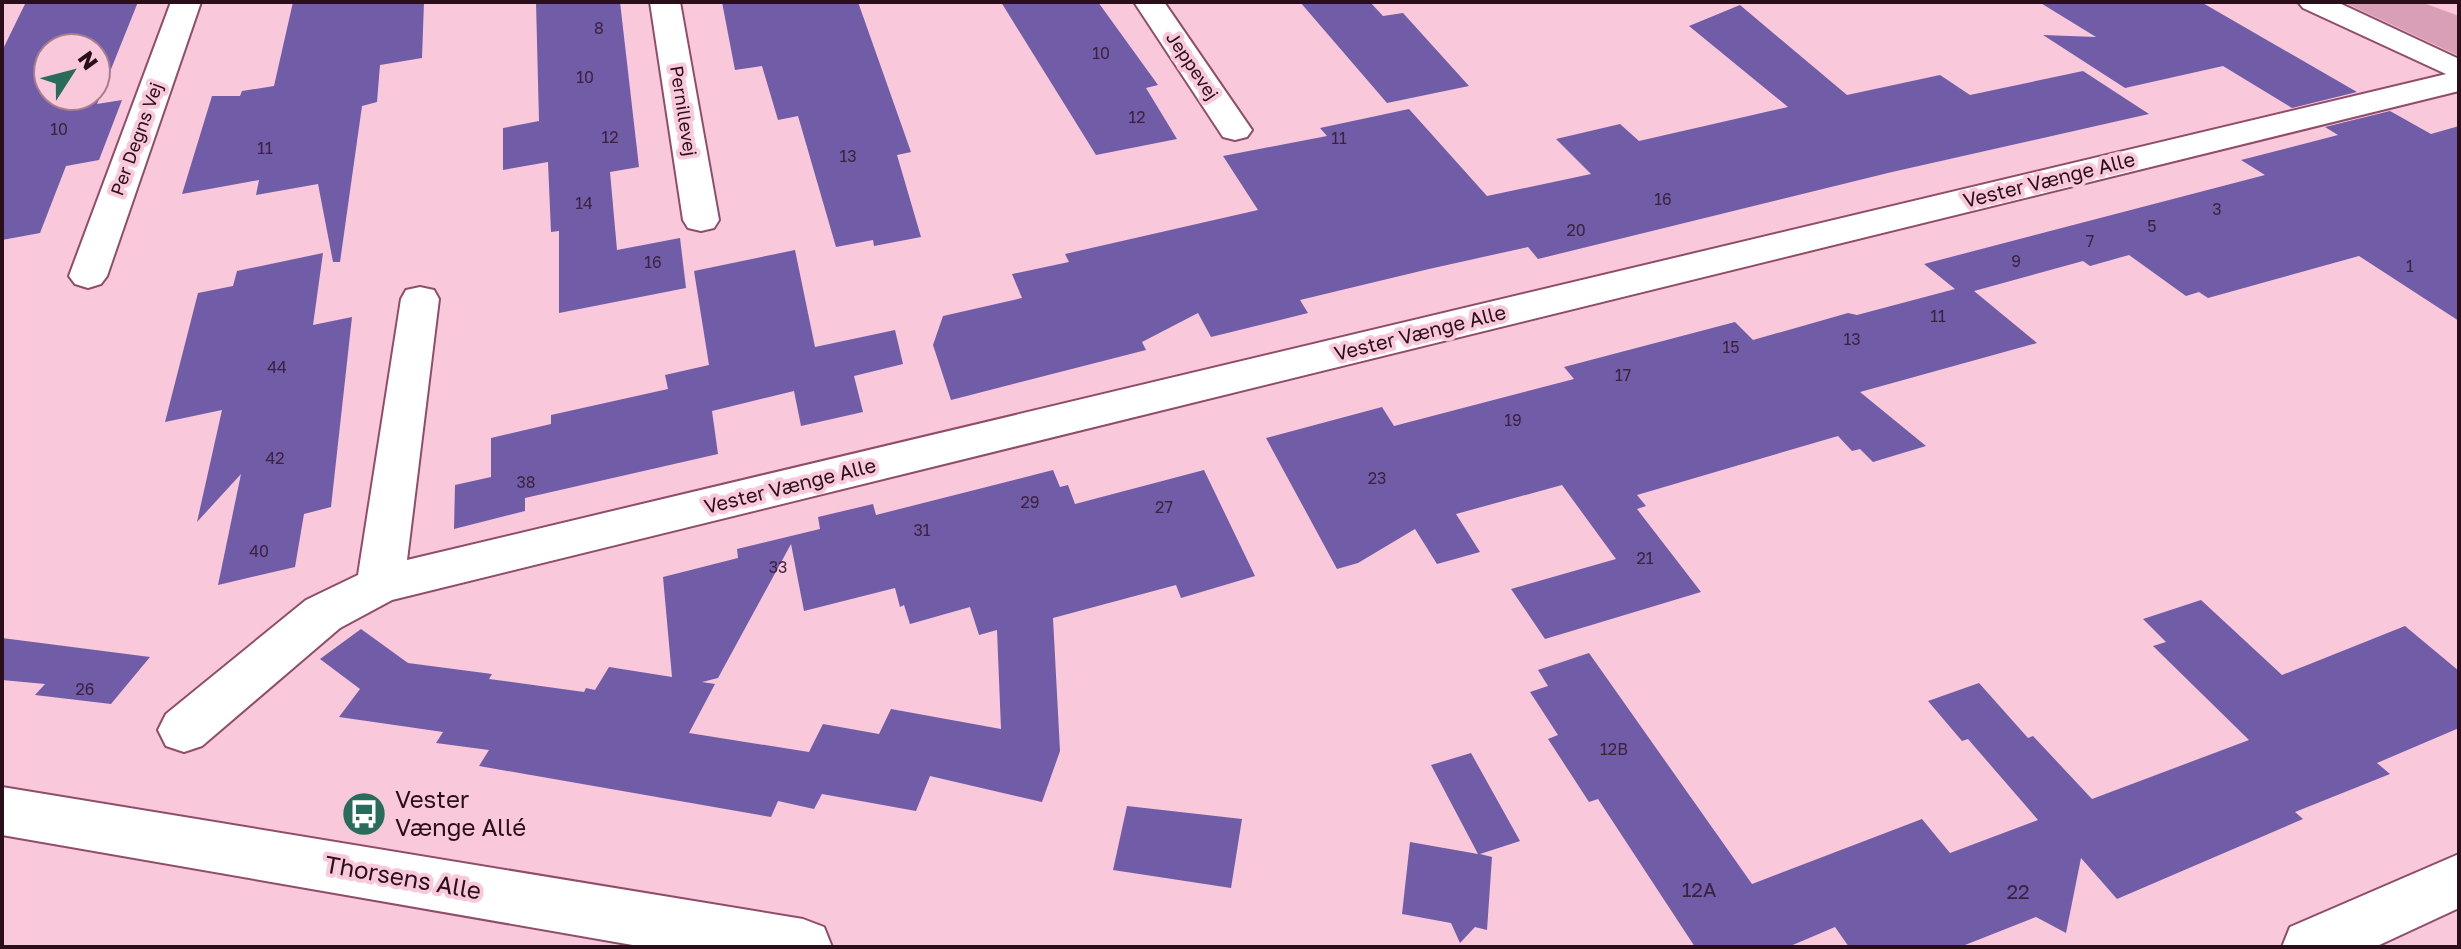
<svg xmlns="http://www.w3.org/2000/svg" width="2461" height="949" font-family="'Golos Text',sans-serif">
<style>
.green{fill:#d99fb6}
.building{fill:#705ca7;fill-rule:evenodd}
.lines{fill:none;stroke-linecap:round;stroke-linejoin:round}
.minor-casing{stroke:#904d6a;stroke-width:4}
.tertiary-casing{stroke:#904d6a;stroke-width:4}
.minor{fill:#fff;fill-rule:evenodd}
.tertiary{fill:#fff;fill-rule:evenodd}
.labels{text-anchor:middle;stroke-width:8;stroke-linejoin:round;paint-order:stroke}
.number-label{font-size:16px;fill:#3c223d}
.far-street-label{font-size:18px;fill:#2a0e1a;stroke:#f9c9db}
.street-label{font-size:20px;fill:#2a0e1a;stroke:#f9c9db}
.near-number-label{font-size:20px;fill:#3c223d}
.near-poi-label{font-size:24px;fill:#2a0e1a;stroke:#f9c9db;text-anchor:start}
.near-street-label{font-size:24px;fill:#2a0e1a;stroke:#f9c9db}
</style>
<rect width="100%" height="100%" fill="#f9c9db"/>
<!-- green -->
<path class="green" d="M 2343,2 L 2421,2 L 2459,16 L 2459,56 Z"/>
<!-- building -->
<path class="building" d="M 26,2 L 138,2 L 97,104 L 122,100 L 99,160 L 66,166 L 40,233 L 2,240 L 2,51 ZM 48,48 L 96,48 L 96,96 L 48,96 Z
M 293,2 L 424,2 L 422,58 L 380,65 L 377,102 L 362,106 L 340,262 L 333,262 L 318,184 L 256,195 L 259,180 L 182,194 L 212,96 L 240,96 L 242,91 L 274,86 Z
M 536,2 L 620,2 L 639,167 L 610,172 L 617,250 L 680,238 L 686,288 L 559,313 L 559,231 L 551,232 L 548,162 L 503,170 L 503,128 L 539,121 Z
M 722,2 L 858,2 L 911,152 L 897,155 L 921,237 L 874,246 L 873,240 L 836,247 L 798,116 L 778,120 L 762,66 L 735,70 Z
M 1001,2 L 1098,2 L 1158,85 L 1146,88 L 1177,139 L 1096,155 Z
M 1300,2 L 1370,2 L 1383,16 L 1403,13 L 1469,86 L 1387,103 Z
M 2039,2 L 2201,2 L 2357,92 L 2292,108 L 2223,66 L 2125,88 L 2043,35 L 2096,37 Z
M 1740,5 L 1847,95 L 1940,75 L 1970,95 L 2083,71 L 2149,114 L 1892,172 L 1538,259 L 1528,247 L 1429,269 L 1300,300 L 1308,313 L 1211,337 L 1198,313 L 1142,342 L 1146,350 L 951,400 L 933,345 L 943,316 L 1022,298 L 1012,274 L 1069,262 L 1065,254 L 1258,210 L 1223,156 L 1327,136 L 1320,128 L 1409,109 L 1487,196 L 1591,174 L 1556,139 L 1620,124 L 1639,141 L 1788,107 L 1689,26 Z
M 2390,111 L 2431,134 L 2459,126 L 2459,321 L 2359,256 L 2208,298 L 2199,292 L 2186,296 L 2129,255 L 2090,266 L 2083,261 L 1974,291 L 2037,343 L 1860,392 L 1926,446 L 1873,462 L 1860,449 L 1852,451 L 1838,436 L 1637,495 L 1646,506 L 1637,509 L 1701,592 L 1545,639 L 1511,589 L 1616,559 L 1562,485 L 1456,514 L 1480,552 L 1437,564 L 1415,529 L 1358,563 L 1337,569 L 1266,438 L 1382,407 L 1394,426 L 1574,379 L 1564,367 L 1735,322 L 1753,340 L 1848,313 L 1857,315 L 1955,289 L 1924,264 L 2265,175 L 2241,160 L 2338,135 L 2325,127 Z
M 795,250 L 815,347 L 895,330 L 903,364 L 854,376 L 863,412 L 801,426 L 794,391 L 712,411 L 718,454 L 525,498 L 525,511 L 454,529 L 455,485 L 491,477 L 491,438 L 551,424 L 551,415 L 668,389 L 665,375 L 709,365 L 694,271 Z
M 323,253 L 313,325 L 352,317 L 331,507 L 304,514 L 295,567 L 218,585 L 241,474 L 197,522 L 222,410 L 165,422 L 198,293 L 233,286 L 237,271 Z
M 1053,470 L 1060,487 L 1068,485 L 1075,504 L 1204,470 L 1255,576 L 1181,598 L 1176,585 L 1053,618 L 1060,751 L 1042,802 L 930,776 L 916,811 L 822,794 L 814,809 L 778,801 L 771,817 L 479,766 L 489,750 L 436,743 L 443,732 L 339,717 L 360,689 L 320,659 L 361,629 L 408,663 L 492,674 L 489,679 L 584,692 L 586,688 L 595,690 L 609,667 L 672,677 L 663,577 L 738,558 L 737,549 L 820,529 L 818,517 L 873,504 L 876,515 ZM 791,544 L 804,611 L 895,588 L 900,607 L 904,605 L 910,624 L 970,607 L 979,635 L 997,630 L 1001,729 L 891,709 L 879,734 L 823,724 L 809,752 L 689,733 L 715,684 L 702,682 L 718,678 Z
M 2201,600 L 2282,675 L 2405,626 L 2459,671 L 2459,728 L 2377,763 L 2390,774 L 2295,812 L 2303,819 L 2117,899 L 2081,858 L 2066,933 L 2036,917 L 1960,947 L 1849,947 L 1835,927 L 1788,947 L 1695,947 L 1598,799 L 1589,802 L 1548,739 L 1558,735 L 1530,692 L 1548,686 L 1538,670 L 1589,653 L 1752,884 L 1922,819 L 1950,853 L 2038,820 L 1968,739 L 1962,741 L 1928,701 L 1979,683 L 2028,738 L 2033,736 L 2092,799 L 2249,740 L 2153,646 L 2166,642 L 2143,619 Z
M 2,638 L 150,657 L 111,704 L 35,695 L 45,684 L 2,680 Z
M 1471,753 L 1520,841 L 1480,854 L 1492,857 L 1487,930 L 1475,927 L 1460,943 L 1451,923 L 1402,914 L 1410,842 L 1478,854 L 1431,765 Z
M 1127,806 L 1242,819 L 1231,888 L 1113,870 Z"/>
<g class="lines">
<!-- minor casing -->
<g class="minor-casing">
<path id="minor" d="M 171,2 L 201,2 L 107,276 L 101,284 L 88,288 L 75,284 L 69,276 Z
M 650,2 L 680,2 L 719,220 L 714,228 L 701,231 L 688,228 L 683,220 Z
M 1134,2 L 1164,2 L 1252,130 L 1247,137 L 1235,140 L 1223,137 Z
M 2459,71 L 2459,91 L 392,600 L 340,628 L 202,746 L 184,752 L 166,746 L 158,730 L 166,714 L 306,600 L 358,575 L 401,299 L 406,290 L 420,287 L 434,290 L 439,299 L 407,560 Z
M 2,787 L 803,919 L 824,927 L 832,947 L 644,947 L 2,835 Z
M 2459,854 L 2459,908 L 2375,947 L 2282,947 L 2290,927 Z"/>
</g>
<!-- tertiary casing -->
<g class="tertiary-casing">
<path id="tertiary" d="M 2298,2 L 2337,2 L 2459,59 L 2459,80 L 2303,8 Z"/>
</g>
<!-- minor -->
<use href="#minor" class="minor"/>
<!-- tertiary -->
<use href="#tertiary" class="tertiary"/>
</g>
<!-- icons -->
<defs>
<g id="bus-disc" transform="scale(2.3)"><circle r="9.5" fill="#2a6c5b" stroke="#f9c9db"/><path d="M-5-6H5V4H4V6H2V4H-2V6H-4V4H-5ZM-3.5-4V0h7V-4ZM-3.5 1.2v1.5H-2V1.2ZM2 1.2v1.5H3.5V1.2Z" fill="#fff"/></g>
</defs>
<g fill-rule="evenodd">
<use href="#bus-disc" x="364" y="814"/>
</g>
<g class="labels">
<!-- number labels -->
<g class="number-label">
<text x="599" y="34">8</text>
<text x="1101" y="59">10</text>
<text x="585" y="83">10</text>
<text x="1137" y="123">12</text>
<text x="59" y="135">10</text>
<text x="610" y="143">12</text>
<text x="1339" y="144">11</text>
<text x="265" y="154">11</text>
<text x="848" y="162">13</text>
<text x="1663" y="205">16</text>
<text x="584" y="209">14</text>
<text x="2217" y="215">3</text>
<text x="2152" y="232">5</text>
<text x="1576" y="236">20</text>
<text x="2090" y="247">7</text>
<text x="2016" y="267">9</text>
<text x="653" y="268">16</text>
<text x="2410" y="272">1</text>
<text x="1938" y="322">11</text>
<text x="1852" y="345">13</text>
<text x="1731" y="353">15</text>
<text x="277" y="373">44</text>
<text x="1623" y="381">17</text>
<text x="1513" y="426">19</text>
<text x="275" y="464">42</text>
<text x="1377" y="484">23</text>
<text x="526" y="488">38</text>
<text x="1030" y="508">29</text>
<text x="1164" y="513">27</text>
<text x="922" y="536">31</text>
<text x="259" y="557">40</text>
<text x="1645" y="564">21</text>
<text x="778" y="573">33</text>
<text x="85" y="695">26</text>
<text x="1614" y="755">12B</text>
</g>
<!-- far-street labels -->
<g class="far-street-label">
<text transform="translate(1192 66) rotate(56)" y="6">Jeppevej</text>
<text transform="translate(683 111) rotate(81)" y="6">Pernillevej</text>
<text transform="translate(137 139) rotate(-70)" y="6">Per Degns Vej</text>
</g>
<!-- street labels -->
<g class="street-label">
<text transform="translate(2049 180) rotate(-14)" y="7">Vester Vænge Alle</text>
<text transform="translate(1420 333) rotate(-14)" y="7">Vester Vænge Alle</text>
<text transform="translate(790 486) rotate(-14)" y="7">Vester Vænge Alle</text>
</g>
<!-- near-number labels -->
<g class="near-number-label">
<text x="1699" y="897">12A</text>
<text x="2018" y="899">22</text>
</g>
<!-- near-poi labels -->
<g class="near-poi-label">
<text x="395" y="808">Vester<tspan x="395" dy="28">Vænge Allé</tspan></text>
</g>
<!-- near-street labels -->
<g class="near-street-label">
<text transform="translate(403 878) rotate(10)" y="8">Thorsens Alle</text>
</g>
</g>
<!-- border -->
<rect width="2461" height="949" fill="none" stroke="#2a0e1a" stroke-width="8"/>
<!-- north arrow -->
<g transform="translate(72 72) rotate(54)"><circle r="38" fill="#f9c9db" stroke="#a67e8e" stroke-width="2"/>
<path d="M0-6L14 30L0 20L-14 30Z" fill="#2a6c5b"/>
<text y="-12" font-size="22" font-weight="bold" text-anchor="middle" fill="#2a0e1a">N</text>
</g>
</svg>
